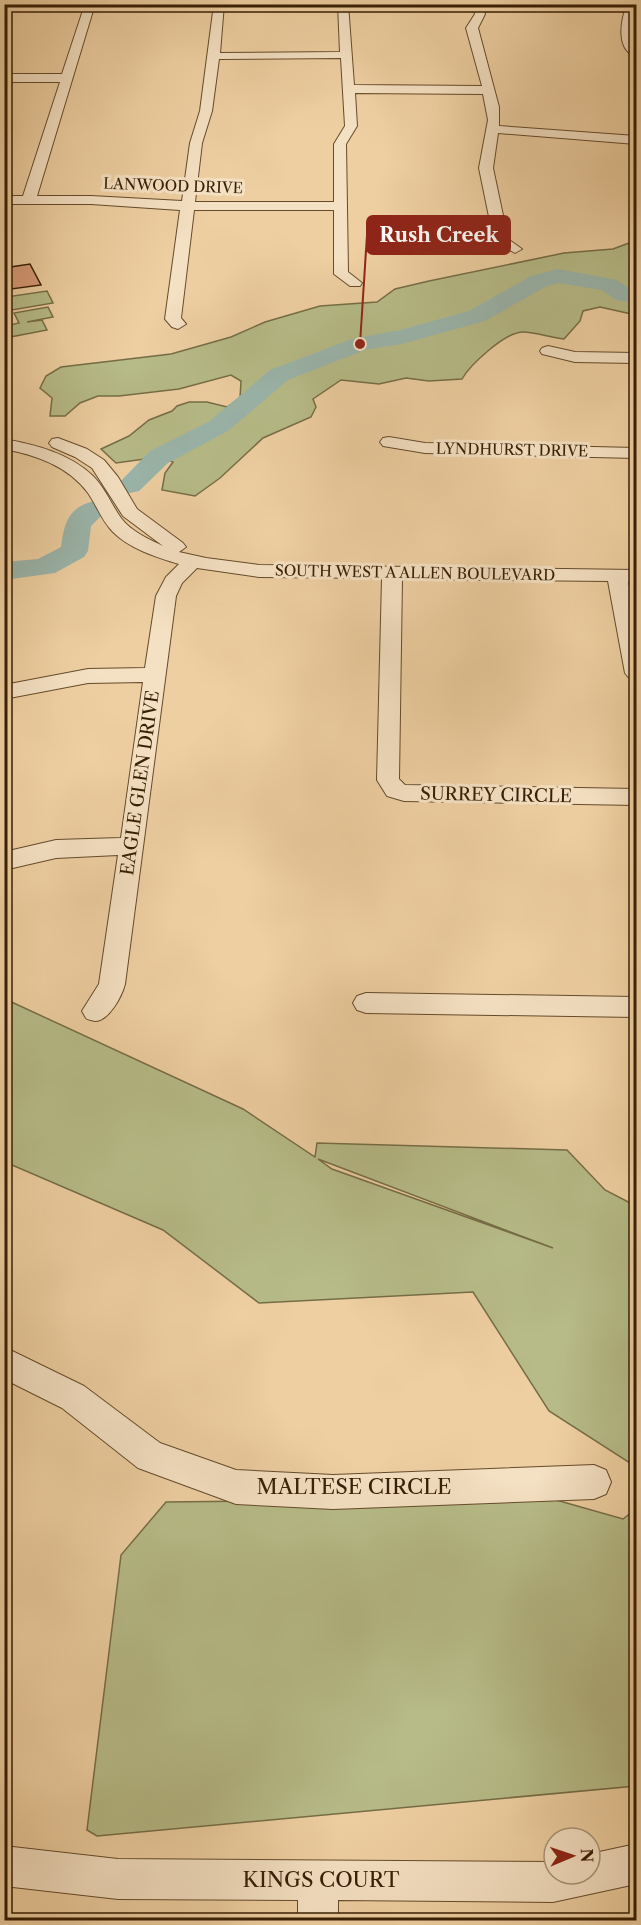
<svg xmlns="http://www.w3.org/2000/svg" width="641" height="1925" font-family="'Libre Caslon Text',serif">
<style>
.green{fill:#b6bb87;stroke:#766d46;stroke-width:1.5;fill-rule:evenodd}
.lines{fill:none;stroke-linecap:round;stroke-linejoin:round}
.river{fill:#9ab5ab;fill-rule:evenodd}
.building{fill:#d79b78;stroke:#371f04;stroke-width:1.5}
.minor-casing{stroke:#654b2b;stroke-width:2}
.minor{fill:#f4e0c2;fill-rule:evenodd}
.labels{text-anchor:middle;stroke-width:6;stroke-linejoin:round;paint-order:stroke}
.far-street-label{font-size:15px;fill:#371f04;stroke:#f4e0c2}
.street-label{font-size:18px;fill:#371f04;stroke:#f4e0c2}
.near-street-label{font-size:21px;fill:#371f04;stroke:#f4e0c2}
.leader{fill:none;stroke:#8f2418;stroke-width:2}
.callout-dot{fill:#8f2418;stroke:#f4e0c2;stroke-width:2}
.callout{fill:#8f2418;stroke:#8f2418;stroke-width:2}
.callout-label{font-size:20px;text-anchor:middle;font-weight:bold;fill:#fff}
</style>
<rect width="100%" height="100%" fill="#eecfa1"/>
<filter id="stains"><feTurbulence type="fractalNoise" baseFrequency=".00333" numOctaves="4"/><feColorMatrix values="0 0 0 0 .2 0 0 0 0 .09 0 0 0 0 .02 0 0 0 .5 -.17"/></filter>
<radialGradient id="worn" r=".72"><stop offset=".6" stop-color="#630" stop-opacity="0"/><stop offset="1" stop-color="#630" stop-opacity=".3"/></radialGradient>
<!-- green -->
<path class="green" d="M 636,236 L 636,315 L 600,307 L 583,311 L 580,321 L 564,339 C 550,338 537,332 523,332 C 505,332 470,365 462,379 L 429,381 L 406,378 L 379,384 L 341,380 L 313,399 L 316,407 L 311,417 L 263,438 L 220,478 L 195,496 L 162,490 L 165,473 L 173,462 L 159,457 L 116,463 L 101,449 L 129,436 L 149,420 L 172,411 L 177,406 L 189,402 L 207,402 L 227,407 L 240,398 L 241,381 L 231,375 L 179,389 L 119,396 L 98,396 L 80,403 L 65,416 L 50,416 L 52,398 L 40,388 L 46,376 L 61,367 L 171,354 L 231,337 L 265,322 L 320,306 L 377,302 L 395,289 L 429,281 L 564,253 L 613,249 L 629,243 Z
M 47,291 L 53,303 L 12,310 L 6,297 Z
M 48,307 L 53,317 L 27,322 L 42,320 L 47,330 L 5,338 L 5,326 L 19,323 L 14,313 Z
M 5,999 L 243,1109 L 315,1157 L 317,1143 L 567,1150 L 605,1190 L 636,1206 L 636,1467 L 549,1411 L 473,1292 L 259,1303 L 163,1230 L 5,1162 ZM 318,1159 L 553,1248 L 332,1169 Z
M 549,1498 L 623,1519 L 636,1509 L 636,1786 L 97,1836 L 87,1830 L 121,1555 L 166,1502 Z"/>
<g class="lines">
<!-- river -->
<path class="river" d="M 558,269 L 617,280 L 630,289 L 636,289 L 636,303 L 616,300 L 602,290 L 558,283 L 547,286 L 485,321 L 402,344 L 365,350 L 288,380 L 228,431 L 168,463 L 139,491 L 130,493 L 121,491 L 117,485 L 150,451 L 210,421 L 270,370 L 352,339 L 400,330 L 469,311 L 531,276 Z
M 94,501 L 104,503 L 108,509 L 91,526 L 88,551 L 84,557 L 55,573 L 4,580 L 4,562 L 38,559 L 61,547 C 64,524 68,507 94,501 Z"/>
</g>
<!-- building -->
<path class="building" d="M 30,264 L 41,285 L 4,290 L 4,268 Z"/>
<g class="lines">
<!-- minor casing -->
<g class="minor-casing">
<path id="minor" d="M 85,4 L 95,4 L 37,196 L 91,196 L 182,201 L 190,143 L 200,111 L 214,4 L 224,4 L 220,53 L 340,52 L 338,4 L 348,4 L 354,85 L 482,86 L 466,28 L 475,14 L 472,4 L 482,4 L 485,14 L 478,28 L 499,107 L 499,126 L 636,136 L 636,144 L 498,133 L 493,168 L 508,239 L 522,249 L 515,253 L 494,241 L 479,168 L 488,120 L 483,94 L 355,93 L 357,126 L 346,144 L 348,272 L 362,283 L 360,286 L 350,286 L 334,274 L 334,210 L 194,210 L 181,318 L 186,324 L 178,329 L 172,327 L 165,319 L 180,210 L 91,204 L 4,204 L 4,196 L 23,196 L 60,82 L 4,82 L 4,74 L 62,74 ZM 341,58 L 345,126 L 334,144 L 334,202 L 195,202 L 202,143 L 212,111 L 219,59 Z
M 627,4 L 636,4 L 631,30 L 636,45 L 636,57 C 615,49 621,20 627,4 Z
M 548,346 L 575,352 L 636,353 L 636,363 L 575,362 L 542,354 L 540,351 L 542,348 Z
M 389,437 L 425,443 L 636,448 L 636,458 L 425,453 L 383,446 L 380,442 L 383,438 Z
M 58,438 L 87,449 L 104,460 L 118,477 L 137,509 L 183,543 L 186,547 L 179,552 L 206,558 L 259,565 L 636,570 L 636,582 L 628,582 L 636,624 L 636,680 L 629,678 L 625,673 L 608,581 L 402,579 L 399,779 L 405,785 L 636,789 L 636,805 L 404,801 L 387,796 L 377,780 L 382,578 L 259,577 L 197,568 L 182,583 L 176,596 L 125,984 C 122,996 109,1021 95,1021 C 95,1021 86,1019 86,1018 L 82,1011 L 99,984 L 118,855 L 56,858 L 4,870 L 4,852 L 56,840 L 121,838 L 143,682 L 88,683 L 4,699 L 4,685 L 88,669 L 145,668 L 156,596 L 166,577 L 179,564 C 156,557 130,549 113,532 C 102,521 97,506 88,493 C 68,466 36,455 4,449 L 4,439 C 36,445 69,453 93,476 C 105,488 111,504 121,518 C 131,531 148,539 163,546 L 123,516 L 92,468 L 75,457 L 52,447 L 49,443 L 52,439 Z
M 366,993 L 636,997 L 636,1017 L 366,1013 L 357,1010 L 353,1003 L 357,996 Z
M 4,1347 L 84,1386 L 160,1443 L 236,1470 L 333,1475 L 594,1465 L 606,1470 L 611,1482 L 606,1494 L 594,1499 L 333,1509 L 236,1504 L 138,1468 L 62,1408 L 4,1379 Z
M 636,1844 L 636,1884 L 553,1902 L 338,1900 L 338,1920 L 298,1920 L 298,1900 L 118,1899 L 4,1886 L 4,1846 L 118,1859 L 554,1862 L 554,1874 L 590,1874 L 590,1854 Z"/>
</g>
<!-- minor -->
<use href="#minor" class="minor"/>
</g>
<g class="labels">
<!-- far-street labels -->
<g class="far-street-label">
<text transform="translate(173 186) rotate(2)" y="5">LANWOOD DRIVE</text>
<text transform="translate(512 450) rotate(1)" y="5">LYNDHURST DRIVE</text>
<text transform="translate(415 573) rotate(1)" y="5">SOUTH WEST A ALLEN BOULEVARD</text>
</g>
<!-- street labels -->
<g class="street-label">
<text transform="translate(140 783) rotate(-82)" y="6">EAGLE GLEN DRIVE</text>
<text transform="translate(496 795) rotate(1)" y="6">SURREY CIRCLE</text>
</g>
<!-- near-street labels -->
<g class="near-street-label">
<text x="354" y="1494">MALTESE CIRCLE</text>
<text x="321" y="1887">KINGS COURT</text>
</g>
</g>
<!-- callouts -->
<path class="leader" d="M360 344L367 235"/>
<circle class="callout-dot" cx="360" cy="344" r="6"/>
<rect class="callout" x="367" y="216" width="143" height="38" rx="6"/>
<g class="callout-label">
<text x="439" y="242">Rush Creek</text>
</g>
<!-- margin -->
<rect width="641" height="1925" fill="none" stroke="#eecfa1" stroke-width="24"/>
<rect x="6" y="6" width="629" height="1913" fill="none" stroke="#371f04" stroke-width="3"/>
<rect x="12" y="12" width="617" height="1901" fill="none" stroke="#371f04" stroke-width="1.5"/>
<!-- north arrow -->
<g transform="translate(572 1856) rotate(88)"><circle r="28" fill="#f4e0c2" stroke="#a89376" stroke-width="1.5"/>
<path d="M0-4.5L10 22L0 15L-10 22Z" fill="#8f2418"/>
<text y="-9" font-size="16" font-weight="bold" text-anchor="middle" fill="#371f04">N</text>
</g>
<rect width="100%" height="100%" filter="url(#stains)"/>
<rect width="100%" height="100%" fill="url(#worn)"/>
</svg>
